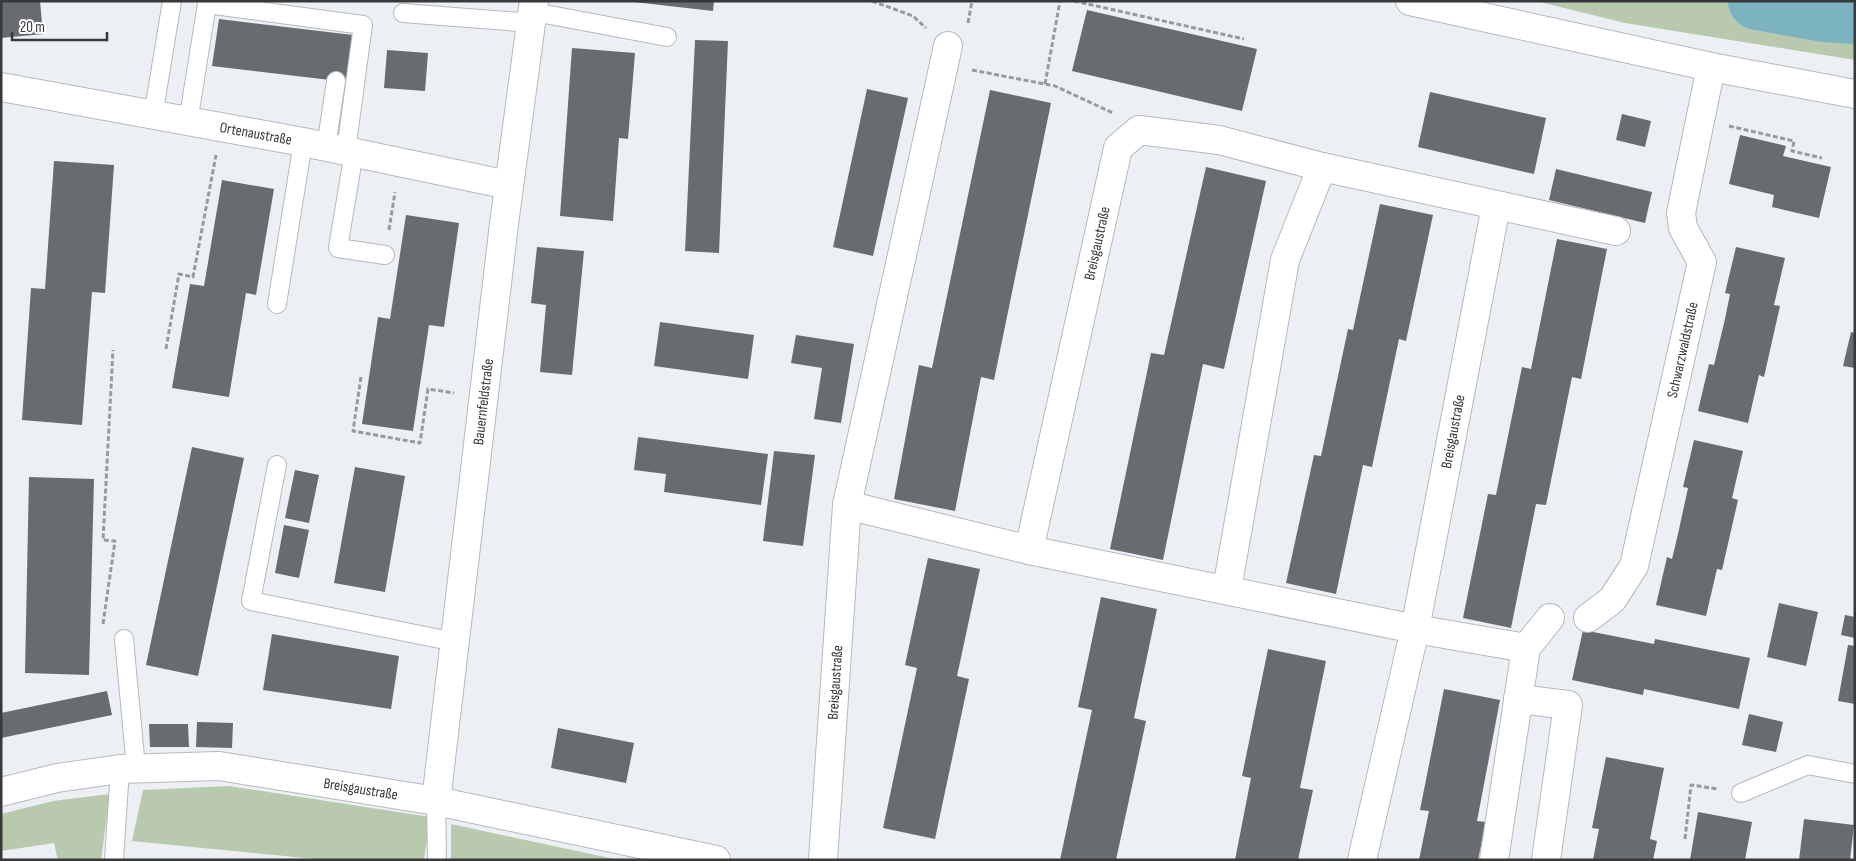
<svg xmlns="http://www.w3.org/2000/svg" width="1856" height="861" font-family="'Sofia Sans Condensed',sans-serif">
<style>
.green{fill:#b8c9ae}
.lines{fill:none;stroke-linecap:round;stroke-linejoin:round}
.river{stroke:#7bb3c0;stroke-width:58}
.building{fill:#686b70}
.service-casing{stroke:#b5b9be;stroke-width:20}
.minor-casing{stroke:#b5b9be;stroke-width:30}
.tertiary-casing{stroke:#b5b9be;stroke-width:30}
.path{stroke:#989a9e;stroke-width:3;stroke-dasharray:5 2.5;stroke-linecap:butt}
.service{stroke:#fff;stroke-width:18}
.minor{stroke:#fff;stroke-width:28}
.tertiary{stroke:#fff;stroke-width:28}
.labels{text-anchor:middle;stroke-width:5;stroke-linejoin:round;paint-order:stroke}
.street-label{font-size:15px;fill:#38393b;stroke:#fff}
</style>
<rect width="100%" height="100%" fill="#ecf0f5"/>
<!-- green -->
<path class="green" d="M 1536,1 L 1855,1 L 1855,60 L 1625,23 Z
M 229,786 L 430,817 L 424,860 L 325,860 L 132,841 L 143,790 Z
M 110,794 L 101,860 L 58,860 L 54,843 L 1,851 L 1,814 L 53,801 Z
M 451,824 L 619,860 L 451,860 Z"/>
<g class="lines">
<!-- river -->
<path class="river" d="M 1757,1 L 1824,13 L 1855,15"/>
</g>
<!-- building -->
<path class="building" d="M 1,1 L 40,1 L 43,34 L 1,38 Z
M 625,1 L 714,1 L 713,11 Z
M 1087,10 L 1257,49 L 1242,111 L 1072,71 Z
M 219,19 L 353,35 L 347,82 L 212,66 Z
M 695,40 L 728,41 L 719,253 L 685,251 Z
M 572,48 L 635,53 L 628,139 L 619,138 L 613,221 L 560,216 Z
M 387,50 L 428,53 L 425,91 L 384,88 Z
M 867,89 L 908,98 L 873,256 L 833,247 Z
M 990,90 L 1051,103 L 994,380 L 981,377 L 955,511 L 894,499 L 919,365 L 932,368 Z
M 1430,92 L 1546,118 L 1534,174 L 1418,147 Z
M 1622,114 L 1651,121 L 1645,147 L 1616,140 Z
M 1740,135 L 1786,146 L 1783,156 L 1831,167 L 1819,218 L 1772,207 L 1774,195 L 1729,184 Z
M 54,161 L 114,165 L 105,293 L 92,292 L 82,425 L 22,420 L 31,288 L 45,289 Z
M 1206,167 L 1266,181 L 1224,369 L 1203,364 L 1163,560 L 1110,549 L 1151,353 L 1164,355 Z
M 1556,169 L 1652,192 L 1645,223 L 1549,200 Z
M 222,180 L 274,189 L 256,295 L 246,293 L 229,397 L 172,388 L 190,284 L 204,286 Z
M 1380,204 L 1433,215 L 1406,341 L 1399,339 L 1372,467 L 1363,465 L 1336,594 L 1286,583 L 1314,455 L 1321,456 L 1348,329 L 1353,330 Z
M 406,215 L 459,223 L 444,327 L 429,325 L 413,431 L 362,424 L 378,317 L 390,319 Z
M 1557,239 L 1607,249 L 1581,379 L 1572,377 L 1546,505 L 1536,504 L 1511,628 L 1463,618 L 1488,494 L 1496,495 L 1522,367 L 1531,369 Z
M 537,247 L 584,251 L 572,375 L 540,372 L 546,305 L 531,303 Z
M 1736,247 L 1785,258 L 1774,305 L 1780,306 L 1764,377 L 1759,375 L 1748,423 L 1698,411 L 1709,364 L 1714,365 L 1725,319 L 1730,294 L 1725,293 Z
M 660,322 L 754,335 L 748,379 L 654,366 Z
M 1851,332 L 1855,333 L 1855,368 L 1843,366 Z
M 796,335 L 854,344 L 841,423 L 814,419 L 822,368 L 791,363 Z
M 638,437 L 768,454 L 761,505 L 664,492 L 666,474 L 634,470 Z
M 1694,440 L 1743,451 L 1732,498 L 1738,500 L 1722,570 L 1717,569 L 1706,616 L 1656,605 L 1667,557 L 1672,559 L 1678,534 L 1688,488 L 1683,487 Z
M 192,447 L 244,458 L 198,676 L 146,665 Z
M 774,451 L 815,455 L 803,546 L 763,541 Z
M 355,467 L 405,476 L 385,592 L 334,583 Z
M 295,470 L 319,475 L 309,523 L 285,518 Z
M 29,477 L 94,479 L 89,675 L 25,673 Z
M 284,525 L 309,530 L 299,578 L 275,573 Z
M 928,558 L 980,569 L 957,676 L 969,679 L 935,839 L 883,828 L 917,668 L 905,665 Z
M 1101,597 L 1157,609 L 1134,718 L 1146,721 L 1116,860 L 1060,860 L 1092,710 L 1078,707 Z
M 1779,603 L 1818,612 L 1806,666 L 1767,657 Z
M 1845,615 L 1855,617 L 1855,638 L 1841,635 Z
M 1583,630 L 1654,644 L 1655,639 L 1750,658 L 1739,709 L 1644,689 L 1643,695 L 1572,680 Z
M 272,634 L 399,656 L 391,709 L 263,690 Z
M 1848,645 L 1855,646 L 1855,704 L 1838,701 Z
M 1268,649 L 1326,661 L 1300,788 L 1313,790 L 1298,860 L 1235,860 L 1251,778 L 1242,776 Z
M 1444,689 L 1500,700 L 1477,821 L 1486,822 L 1478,860 L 1419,860 L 1429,811 L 1420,810 Z
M 107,691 L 112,715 L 1,738 L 1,713 Z
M 1749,714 L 1783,722 L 1776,752 L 1742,745 Z
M 197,722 L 233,723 L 232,748 L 196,747 Z
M 149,724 L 188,724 L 189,747 L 150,747 Z
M 558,728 L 634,743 L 626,783 L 551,768 Z
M 1606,757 L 1664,768 L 1650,839 L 1657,841 L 1653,860 L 1593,860 L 1599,829 L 1592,828 Z
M 1698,812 L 1752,822 L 1745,860 L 1690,860 Z
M 1804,819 L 1854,825 L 1850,860 L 1799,860 Z"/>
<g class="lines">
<!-- service casing -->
<g class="service-casing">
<path id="service" d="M 534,12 L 667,37
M 403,13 L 532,23
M 153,116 L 172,1
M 188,122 L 207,4 L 363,25 L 346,151
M 326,147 L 336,81
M 354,152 L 338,248 L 385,255
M 277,304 L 303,142
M 277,465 L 251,601 L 455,642
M 124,639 L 136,768
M 1741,793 L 1808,765 L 1855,774
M 436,801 L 437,860
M 114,860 L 120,769"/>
</g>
<!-- minor casing -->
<g class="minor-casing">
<g id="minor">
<path id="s1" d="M 1,87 L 303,142 L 509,185"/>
<path d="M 847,505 L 1029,550 L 1415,629 L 1526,648"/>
<path id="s2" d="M 1029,550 L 1118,148 L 1139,130 L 1219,140 L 1322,167 L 1616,231"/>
<path d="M 1227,589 L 1285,260 L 1322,167"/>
<path id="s3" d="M 1588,618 L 1612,600 L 1634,566 L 1702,262 L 1683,228 L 1681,213 L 1711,67"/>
<path d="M 1518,699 L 1568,705 L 1546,860"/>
<path id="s4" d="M 1,792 L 57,778 L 120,769 L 219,766 L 436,801 L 716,860"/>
<path id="s5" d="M 436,801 L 504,224 L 534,1"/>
<path id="s6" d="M 823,860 L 847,505 L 948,46"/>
<path id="s7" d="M 1362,860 L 1415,629 L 1496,206"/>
<path d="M 1494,860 L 1526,648 L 1550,618"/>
</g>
</g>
<!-- tertiary casing -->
<g class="tertiary-casing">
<path id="tertiary" d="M 1410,1 L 1711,67 L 1855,94"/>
</g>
<!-- path -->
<path class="path" d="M 872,1 L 913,16 L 926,28
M 1074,1 L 1244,39
M 968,23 L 972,1
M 972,70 L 1055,86 L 1113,113
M 1045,84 L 1060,1
M 1729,126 L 1794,141 L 1792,151 L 1822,158
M 389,230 L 395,192
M 166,349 L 179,274 L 193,277 L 216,155
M 361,377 L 353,431 L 420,443 L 428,389 L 454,393
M 103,624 L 115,541 L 103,540 L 113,350
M 1685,839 L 1691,785 L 1718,789"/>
<!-- service -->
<use href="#service" class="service"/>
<!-- minor -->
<use href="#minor" class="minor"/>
<!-- tertiary -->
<use href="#tertiary" class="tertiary"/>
</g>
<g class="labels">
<!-- street labels -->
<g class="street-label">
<text dy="5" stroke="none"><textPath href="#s1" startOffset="259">Ortenaustraße</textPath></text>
<text dy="5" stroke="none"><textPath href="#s2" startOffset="314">Breisgaustraße</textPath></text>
<text dy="5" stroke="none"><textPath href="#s3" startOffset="292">Schwarzwaldstraße</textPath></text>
<text dy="5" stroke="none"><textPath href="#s5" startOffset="402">Bauernfeldstraße</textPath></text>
<text dy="5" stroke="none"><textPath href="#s7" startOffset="438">Breisgaustraße</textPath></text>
<text dy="5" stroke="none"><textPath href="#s6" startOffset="178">Breisgaustraße</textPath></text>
<text dy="5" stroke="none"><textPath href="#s4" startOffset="364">Breisgaustraße</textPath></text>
</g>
</g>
<!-- border -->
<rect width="1856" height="861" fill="none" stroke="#38393b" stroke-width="5"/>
<!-- scale -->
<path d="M12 32v8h95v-8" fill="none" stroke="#38393b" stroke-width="2.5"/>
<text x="20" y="32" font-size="15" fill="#38393b" stroke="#ffffff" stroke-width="4" paint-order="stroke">20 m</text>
</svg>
